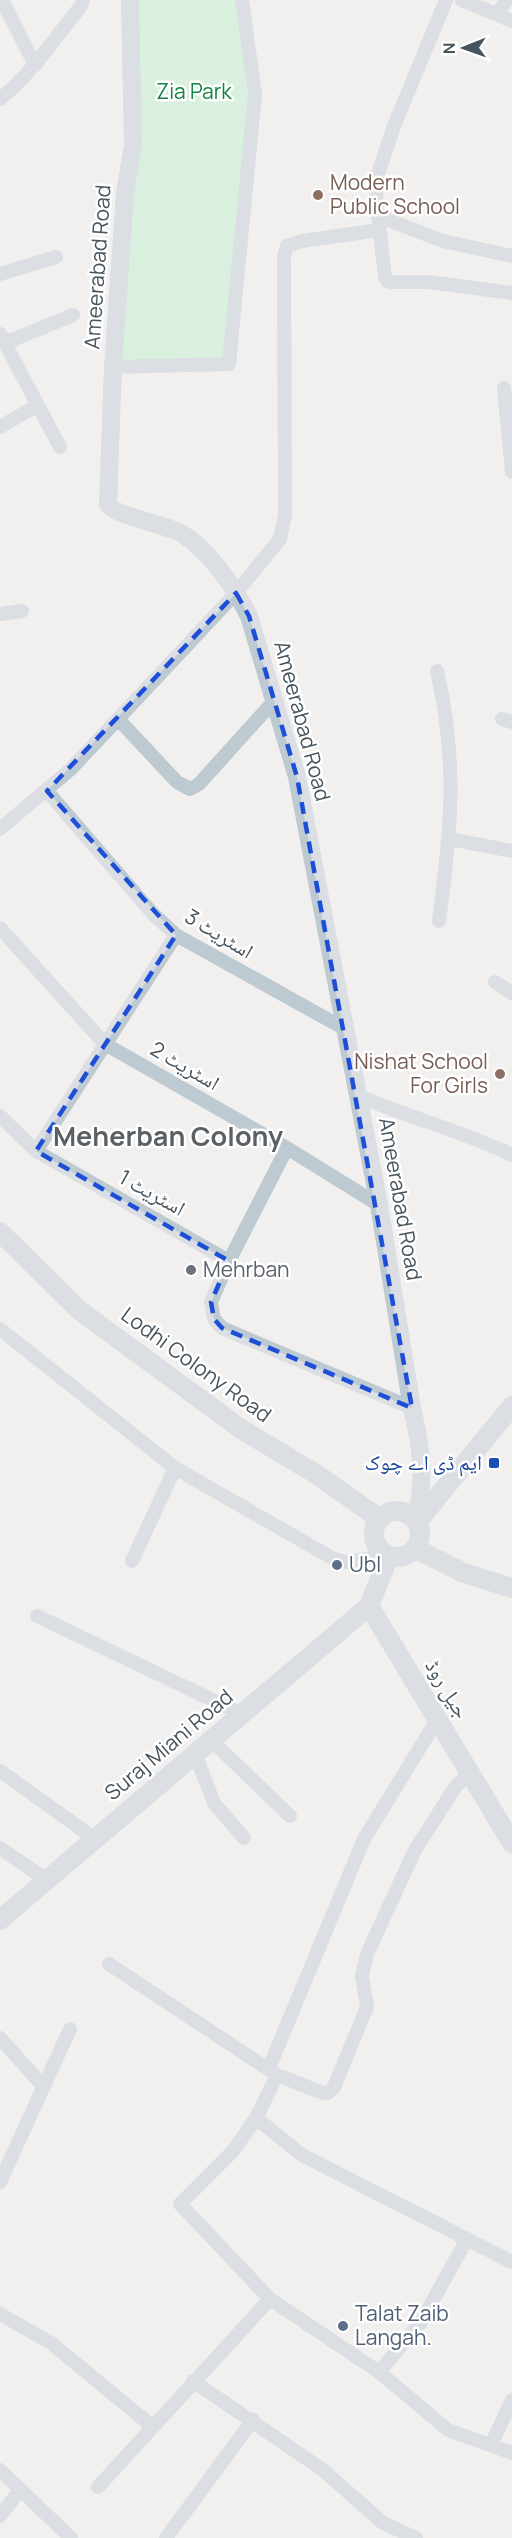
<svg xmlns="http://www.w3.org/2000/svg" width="512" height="2538" font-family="Manrope,'Noto Naskh Arabic',sans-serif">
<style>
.green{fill:#bbf2cd}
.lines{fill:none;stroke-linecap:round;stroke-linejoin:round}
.minor{stroke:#becad2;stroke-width:14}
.tertiary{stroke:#becad2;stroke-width:18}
.secondary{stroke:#beccd7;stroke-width:20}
.marked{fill:none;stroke:#1d4ed8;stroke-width:4.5;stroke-dasharray:12 8;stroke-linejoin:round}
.education-dot{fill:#8d6e63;stroke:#fff;stroke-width:2}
.worship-dot{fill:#6b7280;stroke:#fff;stroke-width:2}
.transit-dot{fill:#1a4fb4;stroke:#fff;stroke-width:2}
.service-dot{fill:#5c6f8a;stroke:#fff;stroke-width:2}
.labels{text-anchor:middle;stroke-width:5;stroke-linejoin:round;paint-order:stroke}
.park-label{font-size:21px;fill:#118444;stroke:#fff}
.education-label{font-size:21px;fill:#785e54;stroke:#fff;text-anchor:start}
.street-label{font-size:21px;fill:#46545e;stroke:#fff}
.worship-label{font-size:21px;fill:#5b616d;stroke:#fff;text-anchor:start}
.transit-label{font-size:21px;fill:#164399;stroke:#fff;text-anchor:end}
.service-label{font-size:21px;fill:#4e5e75;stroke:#fff;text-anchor:start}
.district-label{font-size:27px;font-weight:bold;fill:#5b6064;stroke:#fff}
</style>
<rect width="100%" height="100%" fill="#f2efef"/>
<!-- green -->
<path class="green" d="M 136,0 L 239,0 L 252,92 L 227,361 L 116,363 Z"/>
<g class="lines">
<!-- minor -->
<path class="minor" d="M 2,0 L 35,65
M 446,0 L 394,126 L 377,177 L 376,197 L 385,277 L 387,281 L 393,282 L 429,282 L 512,293
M 462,0 L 512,21
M 497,14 L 507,0
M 0,99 C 32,73 55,38 81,6 L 83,0
M 378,216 L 443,241 L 512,256
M 0,274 L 56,257
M 0,334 L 60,447
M 5,343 L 73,315
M 113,367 L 229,364 L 255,94 L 242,0
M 504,388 L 512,472
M 0,427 L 38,405
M 0,614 L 22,611
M 437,671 C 458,762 451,830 439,921
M 118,719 L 177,782 L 190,789 L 199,784 L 274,701
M 502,719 L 512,722
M 47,791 L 153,914 L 176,935 L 345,1029
M 0,829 L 71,769 L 236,593 L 280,539 L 285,515 L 284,256 L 287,246 L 302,241 L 379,230
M 450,839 L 512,851
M 0,928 L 105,1044 L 287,1148 L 379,1205
M 495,982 L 512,993
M 359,1096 C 410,1118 462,1131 512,1155
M 0,1116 L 36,1151 L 229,1261
M 287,1148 L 229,1261 L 211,1302 L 214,1319 L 222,1328 L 412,1408
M 36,1151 L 176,935
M 0,1329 L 175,1468 L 334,1559 L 345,1562 L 389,1556
M 132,1561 L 175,1468
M 37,1616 L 242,1714
M 211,1740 L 290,1816
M 195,1754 L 214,1803 L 244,1838
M 0,1771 L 95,1839
M 0,1848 L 47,1880
M 109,1964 L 277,2075 L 323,2093 L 328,2093 L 334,2087 L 367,2007 L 362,1976 L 367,1954 L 415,1850 L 456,1786 L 470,1773
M 0,2038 L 44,2087
M 269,2068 L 364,1839 L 437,1720
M 277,2075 L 256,2118 L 233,2151 L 180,2204 L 270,2299 L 379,2372 L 448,2430 L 512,2453
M 256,2118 L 302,2155 L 512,2262
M 0,2182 L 70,2029
M 0,2314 L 51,2343 L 153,2427
M 379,2372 L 421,2322 L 467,2239
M 193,2381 L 323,2470 L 383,2523 L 416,2538
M 491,2445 L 512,2400
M 0,2470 L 71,2538
M 98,2487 L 270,2299
M 0,2516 L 20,2490
M 166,2538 L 253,2420"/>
<!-- tertiary -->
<path class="tertiary" d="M 130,0 L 133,145 L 125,193 L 113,367 L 108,504 C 113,515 166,525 181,533 C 209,550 234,587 249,616 L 297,777 L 379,1205 L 412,1408 C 423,1454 424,1475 417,1522"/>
<!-- secondary -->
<path class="secondary" d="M 0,1232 L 79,1310 L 241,1429 L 316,1474 L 380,1519
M374 1534a23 23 0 1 1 46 0a23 23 0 1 1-46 0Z
M 417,1522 L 512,1406
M 416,1549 L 464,1573 L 512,1588
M 389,1556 L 369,1606 L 512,1843
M 0,1920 L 369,1606"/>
</g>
<!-- marked area -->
<path d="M0 0H512V2538H0ZM 236,593 L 249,616 L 297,777 L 412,1408 L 222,1328 L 214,1319 L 211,1302 L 229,1261 L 36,1151 L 176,935 L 47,791 Z" fill="#f2efef" fill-opacity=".55" fill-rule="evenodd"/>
<path class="marked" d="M 236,593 L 249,616 L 297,777 L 412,1408 L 222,1328 L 214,1319 L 211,1302 L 229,1261 L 36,1151 L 176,935 L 47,791 Z"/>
<!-- markers -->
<g class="education-dot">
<circle cx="318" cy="195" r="6"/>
<circle cx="500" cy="1074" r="6"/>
</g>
<circle class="worship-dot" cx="191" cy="1270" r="6"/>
<rect class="transit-dot" x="488" y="1457" width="12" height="12" rx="3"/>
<g class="service-dot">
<circle cx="337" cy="1565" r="6"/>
<circle cx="343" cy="2326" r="6"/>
</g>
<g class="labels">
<!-- park labels -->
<g class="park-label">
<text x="194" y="99">Zia Park</text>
</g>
<!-- education labels -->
<g class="education-label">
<text x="330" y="190">Modern<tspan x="330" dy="24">Public School</tspan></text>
<text x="488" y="1069" text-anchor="end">Nishat School<tspan x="488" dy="24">For Girls</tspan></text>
</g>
<!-- street labels -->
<g class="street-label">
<text transform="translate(98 267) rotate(-86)" y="7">Ameerabad Road</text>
<text transform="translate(302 721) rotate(75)" y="7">Ameerabad Road</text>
<text transform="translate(219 934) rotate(31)" y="7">اسٹریٹ 3</text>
<text transform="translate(185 1066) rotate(30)" y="7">اسٹریٹ 2</text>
<text transform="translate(152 1193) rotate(29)" y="7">اسٹریٹ 1</text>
<text transform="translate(400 1199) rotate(80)" y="7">Ameerabad Road</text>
<text transform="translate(196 1365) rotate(36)" y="7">Lodhi Colony Road</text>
<text transform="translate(447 1689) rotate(59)" y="7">جیل روڈ</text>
<text transform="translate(169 1745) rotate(-40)" y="7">Suraj Miani Road</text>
</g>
<!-- worship labels -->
<g class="worship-label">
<text x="203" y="1277">Mehrban</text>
</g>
<!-- transit labels -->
<g class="transit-label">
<text x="482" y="1470">ایم ڈی اے چوک</text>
</g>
<!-- service labels -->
<g class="service-label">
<text x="349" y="1572">Ubl</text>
<text x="355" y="2321">Talat Zaib<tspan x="355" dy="24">Langah.</tspan></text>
</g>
<!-- district labels -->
<g class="district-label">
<text x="168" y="1146">Meherban Colony</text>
</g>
</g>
<!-- north arrow -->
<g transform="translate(464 48) rotate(269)" stroke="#ffffff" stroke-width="4.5" paint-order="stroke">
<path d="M0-4.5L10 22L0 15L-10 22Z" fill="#46545e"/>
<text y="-9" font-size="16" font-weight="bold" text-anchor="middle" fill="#46545e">N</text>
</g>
</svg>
